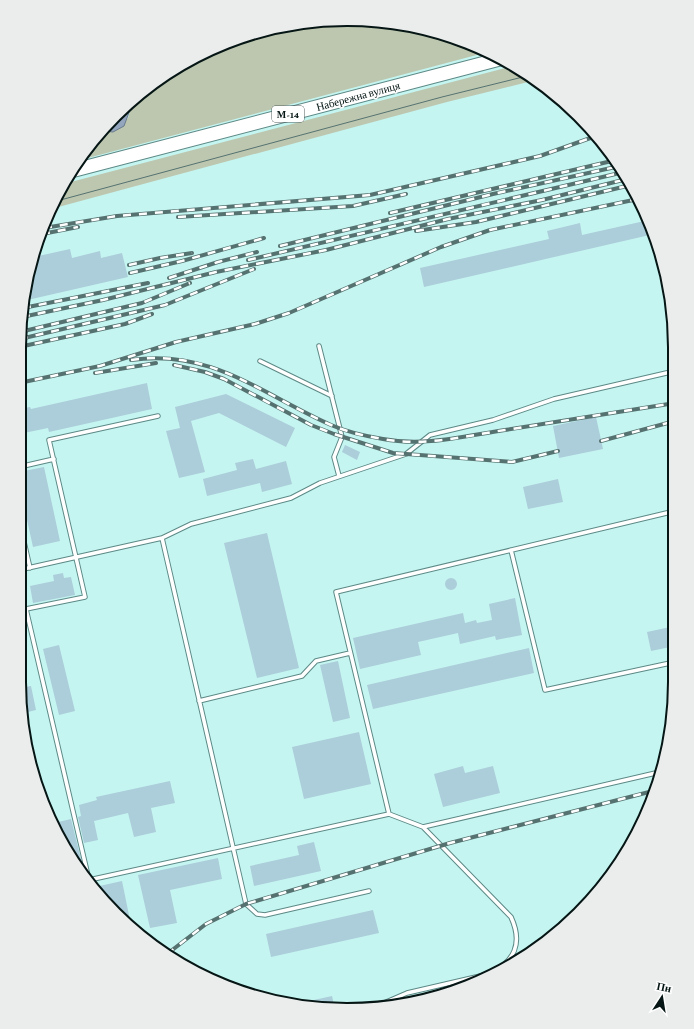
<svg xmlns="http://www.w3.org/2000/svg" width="694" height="1029" font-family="'Crimson Pro',serif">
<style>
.green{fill:#bdc7b0}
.water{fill:#94a6be;stroke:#697b8b}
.building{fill:#accdda}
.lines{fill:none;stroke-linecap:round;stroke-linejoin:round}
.lane-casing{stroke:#5c8986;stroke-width:5.5}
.highway-casing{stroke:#5c8986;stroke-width:15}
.lane{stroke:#fff;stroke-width:3.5}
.highway{stroke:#fff;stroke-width:13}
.tram{stroke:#557270;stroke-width:1}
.rail-casing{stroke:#557270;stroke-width:4}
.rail{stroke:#fff;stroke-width:2.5;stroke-dasharray:8;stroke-linecap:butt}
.labels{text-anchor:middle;stroke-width:3;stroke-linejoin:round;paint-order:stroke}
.shield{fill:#fff;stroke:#505c5b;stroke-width:1}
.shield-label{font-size:10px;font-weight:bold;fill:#051615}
.street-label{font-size:11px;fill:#051615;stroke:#fff}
.rim{fill:none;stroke:#051615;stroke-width:2}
</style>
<rect width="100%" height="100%" fill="#c5f5f1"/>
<!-- green -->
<path class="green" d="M 347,19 L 411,25 L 472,44 L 488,52 L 84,159 L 104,131 L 113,132 L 128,118 L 134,99 L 165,74 L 221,44 L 283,25 Z
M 513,66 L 536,80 L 447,102 L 51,209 L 53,202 L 67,183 Z"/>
<!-- water -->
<path class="water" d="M 134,99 L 124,126 L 113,132 L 104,131 L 115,115 Z"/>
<!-- building -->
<path class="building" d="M 649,220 L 654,234 L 424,287 L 420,268 L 549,239 L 547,231 L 580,223 L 582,235 Z
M 70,249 L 72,258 L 100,251 L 101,258 L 122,253 L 128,277 L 23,301 L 25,283 L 34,257 Z
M 147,383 L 152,409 L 49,432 L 48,428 L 19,434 L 19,409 L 30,407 L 31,409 Z
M 226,394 L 295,428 L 286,447 L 219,413 L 191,421 L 205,472 L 179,478 L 166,431 L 180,428 L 175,407 Z
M 596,417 L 603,449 L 559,458 L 553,426 Z
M 345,445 L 360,452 L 357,460 L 342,452 Z
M 253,459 L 256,469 L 286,461 L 292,484 L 262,492 L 260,483 L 207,496 L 203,479 L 237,470 L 235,463 Z
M 44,467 L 60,541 L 33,547 L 22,497 L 19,497 L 19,472 Z
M 558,479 L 563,502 L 528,509 L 523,487 Z
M 267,533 L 299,668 L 257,678 L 224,543 Z
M 63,573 L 64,578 L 71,577 L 75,595 L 33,603 L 30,586 L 54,581 L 53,575 Z
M445 584a6 6 0 1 1 12 0a6 6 0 1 1-12 0Z
M 515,598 L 522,635 L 496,640 L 495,636 L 460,644 L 458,633 L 418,642 L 421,655 L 360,669 L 353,638 L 463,613 L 465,623 L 476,620 L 477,623 L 492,620 L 489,604 Z
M 675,626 L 675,646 L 651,651 L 647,632 Z
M 59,645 L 75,711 L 59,715 L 43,649 Z
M 529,648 L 534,673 L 373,709 L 367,685 Z
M 338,661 L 350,718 L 333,722 L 320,665 Z
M 31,686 L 36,710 L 24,713 L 20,688 Z
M 359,732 L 371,784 L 304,799 L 292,747 Z
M 463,766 L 465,773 L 493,766 L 500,793 L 443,807 L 434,774 Z
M 170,781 L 175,803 L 151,808 L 156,832 L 134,837 L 128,813 L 94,821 L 98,840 L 84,843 L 78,817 L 81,816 L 79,805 L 97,800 L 96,797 Z
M 71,819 L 83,867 L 78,868 L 54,823 Z
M 314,842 L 321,871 L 254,886 L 250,866 L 299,855 L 297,846 Z
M 218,858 L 222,879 L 170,890 L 177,923 L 150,928 L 138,875 Z
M 122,881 L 131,925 L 95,887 Z
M 373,910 L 379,933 L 271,957 L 266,934 Z
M 332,996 L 335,1009 L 325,1009 L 300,1003 Z"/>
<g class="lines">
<!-- lane casing -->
<g class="lane-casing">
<path id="lane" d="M 319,346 L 342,437 L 334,457 L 339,476
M 260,361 L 332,396
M 158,416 L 49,440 L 85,597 L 26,609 L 89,880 L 389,814 L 423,827 L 511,917 C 523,943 515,962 489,974 L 407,993 L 377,1006
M 19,467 L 54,459
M 19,520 L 30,568
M 162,538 L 246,904 L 257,914 L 265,915 L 369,891
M 511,550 L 545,690 L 675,662
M 19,570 L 162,538 L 191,524 L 291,498 L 320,483 L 406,454 L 430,435 L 493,420 L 554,399 L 675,371
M 199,701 L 302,676 L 316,661 L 350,653
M 389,814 L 336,592 L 675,511
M 423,827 L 660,772"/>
</g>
<!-- highway casing -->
<g class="highway-casing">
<path id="highway" d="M 75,170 L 500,59"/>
</g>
<!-- lane -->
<use href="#lane" class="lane"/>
<!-- highway -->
<use href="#highway" class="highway"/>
<!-- tram -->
<path class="tram" d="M 53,202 L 442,97 L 531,75"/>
<!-- rail casing -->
<g class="rail-casing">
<path id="rail" d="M 390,213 L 616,160
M 178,217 L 353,206 L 406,194
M 44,228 L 117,216 L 370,195 L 540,156 L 596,136
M 416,231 L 476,222 L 631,185
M 42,234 L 78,227
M 280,246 L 493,194 L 620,166
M 248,260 L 624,172
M 129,265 L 160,258 L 192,253
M 130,273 L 182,261 L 264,238
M 169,278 L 218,262 L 257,252
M 23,308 L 148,283
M 22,317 L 103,300 L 216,272 L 326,250 L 448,219 L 542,200 L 627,179
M 20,332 L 142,303 L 190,283
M 20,339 L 165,305 L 254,269
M 19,347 L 125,324 L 152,314
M 131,360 C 211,348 263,395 331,425 C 347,432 365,436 383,439 C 425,447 464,436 505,430 C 562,421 618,412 675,403
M 174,365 L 205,372 L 224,379 L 311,425 L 334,434 L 393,453 L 512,462 L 558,451
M 95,373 L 156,363
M 19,383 L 100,366 L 176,342 L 255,324 L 289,313 L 441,247 L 490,230 L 638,199
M 601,441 L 675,421
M 167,954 L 206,924 L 246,904 L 450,843 L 653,791"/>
</g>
<!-- rail -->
<use href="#rail" class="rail"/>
</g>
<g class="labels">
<!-- shield labels -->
<rect class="shield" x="272" y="106" width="32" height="16" rx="3"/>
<g class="shield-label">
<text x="288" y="118">М-14</text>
</g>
<!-- street labels -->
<g class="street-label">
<text transform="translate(358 96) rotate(-15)" y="4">Набережна вулиця</text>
</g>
</g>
<!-- crop -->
<path d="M0 0H694V1029H0ZM347 26H347A321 321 0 0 1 668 347V682A321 321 0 0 1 347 1003H347A321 321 0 0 1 26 682V347A321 321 0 0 1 347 26Z" fill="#ebecec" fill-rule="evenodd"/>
<path class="rim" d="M347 26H347A321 321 0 0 1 668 347V682A321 321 0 0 1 347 1003H347A321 321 0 0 1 26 682V347A321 321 0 0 1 347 26Z"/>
<!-- north arrow -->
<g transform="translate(662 997) rotate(12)" stroke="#ffffff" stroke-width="3" paint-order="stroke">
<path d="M0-3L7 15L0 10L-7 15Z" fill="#051615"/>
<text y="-6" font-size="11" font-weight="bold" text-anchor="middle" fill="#051615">Пн</text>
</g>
</svg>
